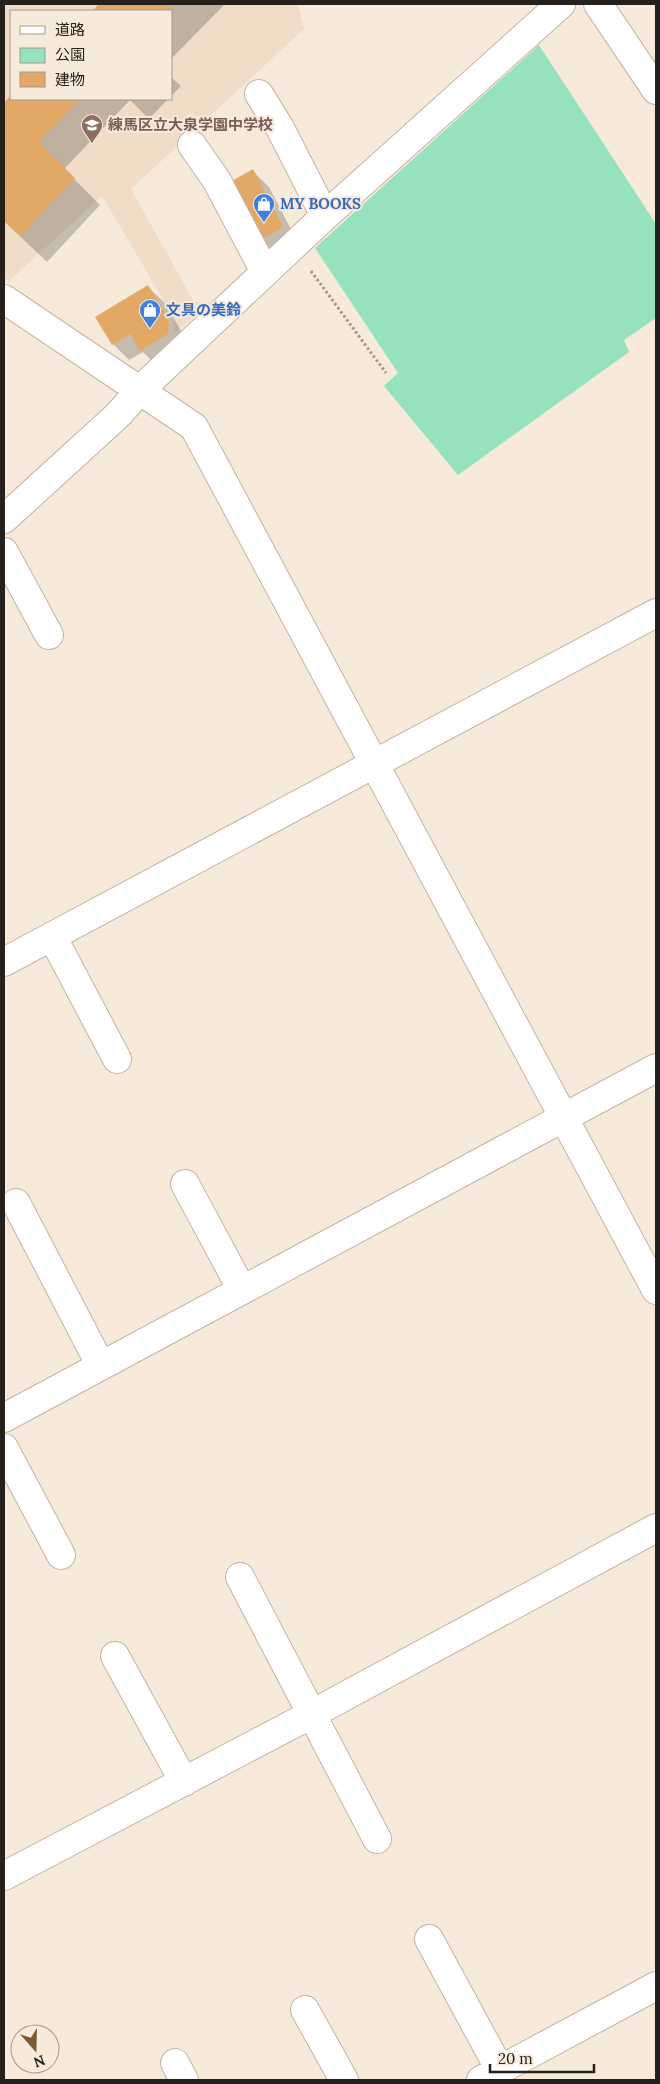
<svg xmlns="http://www.w3.org/2000/svg" width="660" height="2084" font-family="Lora,'Noto Sans JP',serif">
<style>
.built{fill:#f0dcc7;fill-rule:evenodd}
.green{fill:#95e2bc}
.shadow{fill:#0003}
.building{fill:#e3a866}
.lines{fill:none;stroke-linecap:round;stroke-linejoin:round}
.minor-casing{stroke:#c1b3a5;stroke-width:30}
.path{stroke:#a2988d;stroke-width:3;stroke-dasharray:2.5 2.5;stroke-linecap:butt}
.minor{stroke:#fff;stroke-width:28}
.labels{text-anchor:middle;stroke-width:4;stroke-linejoin:round;paint-order:stroke}
.education-label{font-size:15px;font-weight:bold;fill:#785e54;stroke:#f8eadb;text-anchor:start}
.shop-label{font-size:15px;font-weight:bold;fill:#366cbe;stroke:#f8eadb;text-anchor:start}
</style>
<rect width="100%" height="100%" fill="#f8eadb"/>
<!-- built -->
<path class="built" d="M 4,4 L 298,4 L 304,29 L 131,189 L 194,302 L 210,302 L 174,334 L 173,316 L 102,196 L 9,281 L 4,277 ZM 11,11 L 171,11 L 171,99 L 11,99 Z"/>
<!-- green -->
<path class="green" d="M 539,45 L 656,224 L 656,318 L 624,340 L 629,352 L 458,475 L 384,386 L 398,373 L 315,248 Z"/>
<!-- shadow -->
<path class="shadow" d="M 101,4 L 225,4 L 171,59 L 171,11 L 94,11 Z
M 171,77 L 181,86 L 171,96 Z
M 11,97 L 168,99 L 149,119 L 130,100 L 64,169 L 100,205 L 47,262 L 4,221 L 4,105 Z
M 253,171 L 269,187 L 298,243 L 276,254 L 261,239 Z
M 148,287 L 164,302 L 184,336 L 157,366 L 143,352 L 129,360 L 113,344 Z"/>
<!-- building -->
<path class="building" d="M 99,4 L 173,4 L 166,11 L 92,11 Z
M 11,95 L 11,99 L 80,99 L 38,142 L 75,178 L 20,236 L 4,221 L 4,103 Z
M 253,169 L 283,227 L 260,240 L 230,182 Z
M 148,285 L 169,319 L 168,334 L 140,351 L 130,334 L 112,345 L 95,317 Z"/>
<g class="lines">
<!-- minor casing -->
<g class="minor-casing">
<path id="minor" d="M 598,4 L 656,90
M 259,94 L 280,128 L 325,216
M 192,145 L 217,181 L 265,272
M 4,299 L 194,427 L 656,1290
M 4,519 L 118,415 L 140,390 L 325,216 L 561,4
M 4,552 L 49,635
M 52,936 L 117,1059
M 4,962 L 656,613
M 185,1184 L 242,1290
M 16,1203 L 101,1366
M 4,1418 L 656,1068
M 4,1448 L 61,1555
M 240,1577 L 377,1839
M 115,1656 L 184,1782
M 4,1876 L 310,1715 L 656,1528
M 429,1939 L 500,2070
M 305,2010 L 344,2080
M 175,2063 L 184,2080
M 481,2080 L 656,1986"/>
</g>
<!-- path -->
<path class="path" d="M 311,271 L 386,373"/>
<!-- minor -->
<use href="#minor" class="minor"/>
</g>
<!-- icons -->
<defs>
<g id="school-pin" transform="scale(1.125)"><path d="M0 17L-7.5 6A9.5 9.5 0 1 1 7.5 6Z" fill="#8d6e63" stroke="#f8eadb"/><path d="M0-5L7-2L0 1L-7-2ZM-4 1L0 2.5L4 1V4Q0 6-4 4Z" fill="#fff"/></g>
<g id="shop-pin" transform="scale(1.125)"><path d="M0 17L-7.5 6A9.5 9.5 0 1 1 7.5 6Z" fill="#3f7fe0" stroke="#f8eadb"/><path d="M-5-2.5h2.3a2.7 3.5 0 0 1 5.4 0H5L5.5 6h-11ZM-1.5-2.5h3a1.5 2.3 0 0 0-3 0Z" fill="#fff"/></g>
</defs>
<g fill-rule="evenodd">
<use href="#school-pin" x="92" y="125"/>
<use href="#shop-pin" x="264" y="204"/>
<use href="#shop-pin" x="150" y="310"/>
</g>
<g class="labels">
<!-- education labels -->
<g class="education-label">
<text x="108" y="130">練馬区立大泉学園中学校</text>
</g>
<!-- shop labels -->
<g class="shop-label">
<text x="280" y="209">MY BOOKS</text>
<text x="166" y="315">文具の美鈴</text>
</g>
</g>
<!-- border -->
<rect width="660" height="2084" fill="none" stroke="#25201b" stroke-width="10"/>
<!-- legend -->
<rect x="10" y="10" width="162" height="90" fill="#f8eadb" stroke="#a4998e"/>
<rect x="20" y="26" width="25" height="8" fill="#ffffff" stroke="#a4998e"/>
<text x="55" y="35" font-size="15" fill="#25201b">道路</text>
<rect x="20" y="48" width="25" height="15" fill="#95e2bc" stroke="#a4998e"/>
<text x="55" y="60" font-size="15" fill="#25201b">公園</text>
<rect x="20" y="72" width="25" height="15" fill="#e3a866" stroke="#a4998e"/>
<text x="55" y="85" font-size="15" fill="#25201b">建物</text>
<!-- north arrow -->
<g transform="translate(35 2049) rotate(160)"><circle r="24" fill="#f8eadb" stroke="#a4998e"/>
<path d="M0-4L9 19L0 12L-9 19Z" fill="#7a5c30"/>
<text y="-8" font-size="14" font-weight="bold" text-anchor="middle" fill="#25201b">N</text>
</g>
<!-- scale -->
<path d="M490 2064v8h104v-8" fill="none" stroke="#25201b" stroke-width="2.5"/>
<text x="498" y="2064" font-size="15" fill="#25201b" stroke="#f8eadb" stroke-width="4" paint-order="stroke">20 m</text>
</svg>
